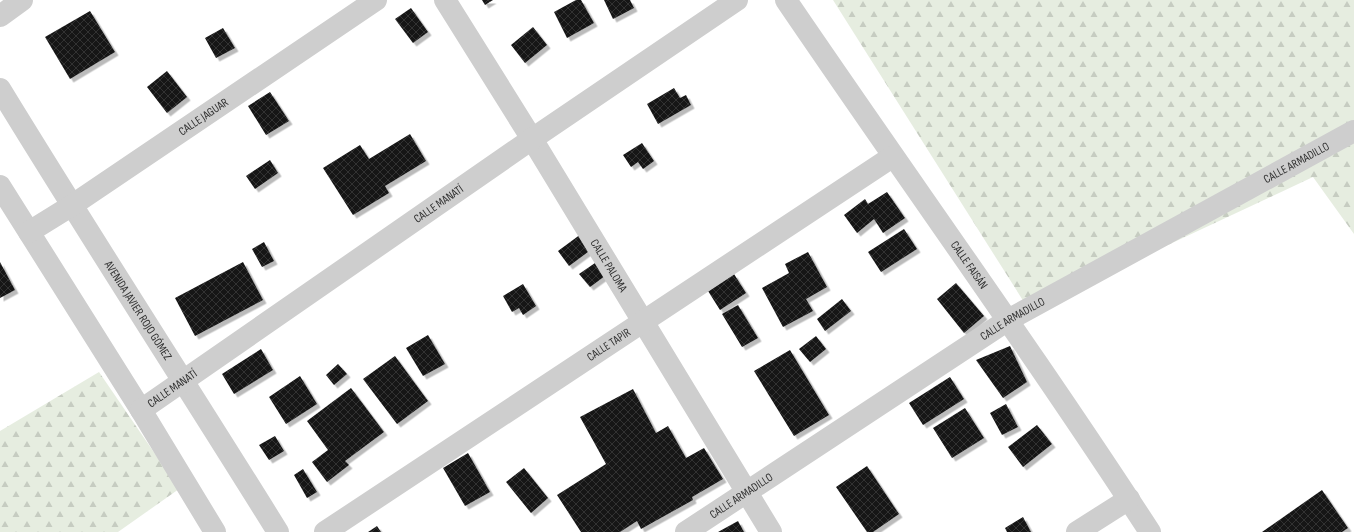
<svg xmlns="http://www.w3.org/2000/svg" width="1354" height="532" font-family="'Sofia Sans Condensed',sans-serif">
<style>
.forest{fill:url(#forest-firs)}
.building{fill:url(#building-cross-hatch);filter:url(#shadow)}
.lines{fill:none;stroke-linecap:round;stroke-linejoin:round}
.street{stroke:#cecece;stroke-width:22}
.labels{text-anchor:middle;stroke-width:4;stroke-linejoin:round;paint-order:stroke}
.street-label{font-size:12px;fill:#313131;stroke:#fff}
</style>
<defs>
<pattern id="forest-firs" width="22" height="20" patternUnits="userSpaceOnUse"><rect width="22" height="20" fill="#e6ede0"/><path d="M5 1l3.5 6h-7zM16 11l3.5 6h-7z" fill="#c6ccc1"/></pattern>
<pattern id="building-cross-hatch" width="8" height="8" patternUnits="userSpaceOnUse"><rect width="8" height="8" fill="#181818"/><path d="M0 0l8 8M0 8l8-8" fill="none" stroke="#313131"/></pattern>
<filter id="shadow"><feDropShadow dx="3.5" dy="3.5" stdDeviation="0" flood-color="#0004"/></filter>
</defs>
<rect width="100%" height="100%" fill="#fff"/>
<!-- forest -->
<path class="forest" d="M 833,0 L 1354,0 L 1354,234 L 1313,177 L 1029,310 Z
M 99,372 L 179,489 L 118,532 L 0,532 L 0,431 Z"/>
<!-- building -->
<path class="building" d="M 482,0 L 493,0 L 485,5 Z
M 576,0 L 581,0 L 594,23 L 567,38 L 554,12 Z
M 604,0 L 630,0 L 634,8 L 613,19 Z
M 411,8 L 428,32 L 413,43 L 395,19 Z
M 90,11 L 115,52 L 70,79 L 45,37 Z
M 533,27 L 547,45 L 525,63 L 511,45 Z
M 223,28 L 235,48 L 216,58 L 205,38 Z
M 167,71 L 187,97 L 167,113 L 147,87 Z
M 674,88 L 680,98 L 686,95 L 691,105 L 658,124 L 647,104 Z
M 270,92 L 289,121 L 266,135 L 248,106 Z
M 410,134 L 426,161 L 385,186 L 389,193 L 353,215 L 323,168 L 360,145 L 369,159 Z
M 642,143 L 654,161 L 643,169 L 638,162 L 631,167 L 623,155 Z
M 270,160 L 278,173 L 255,189 L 246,176 Z
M 887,192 L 905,218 L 883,233 L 874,219 L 857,233 L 844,215 L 865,199 L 868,204 Z
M 904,229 L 917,249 L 881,272 L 868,252 Z
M 581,234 L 592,249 L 569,266 L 558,251 Z
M 264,242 L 274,261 L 262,267 L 252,249 Z
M 808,252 L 827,287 L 806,299 L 813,311 L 783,327 L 762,288 L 789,273 L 785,264 Z
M 0,262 L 15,290 L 0,298 Z
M 243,262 L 263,300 L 195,336 L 175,298 Z
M 595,263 L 605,276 L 590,287 L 579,274 Z
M 734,274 L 746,293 L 720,310 L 708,291 Z
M 956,283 L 984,316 L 964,333 L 937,299 Z
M 523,284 L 536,306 L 523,315 L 519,308 L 512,312 L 503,296 Z
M 842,299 L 851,311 L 825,331 L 817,319 Z
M 738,305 L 758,338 L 742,347 L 722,314 Z
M 428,335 L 445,364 L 423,376 L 406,348 Z
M 816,336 L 826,349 L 810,362 L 799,349 Z
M 1010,346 L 1027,382 L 1003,398 L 976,360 Z
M 261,349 L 273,370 L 234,394 L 222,374 Z
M 790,350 L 829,415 L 794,436 L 754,371 Z
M 395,356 L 428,401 L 397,424 L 363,379 Z
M 338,364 L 347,374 L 334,385 L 326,375 Z
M 300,376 L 317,404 L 286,424 L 269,397 Z
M 950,377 L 964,399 L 923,425 L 909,403 Z
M 351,388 L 384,432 L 345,461 L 349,465 L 327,482 L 312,462 L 328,450 L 307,421 Z
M 633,389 L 656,433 L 668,426 L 686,458 L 704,448 L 723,479 L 692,497 L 693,500 L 641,529 L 637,521 L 620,532 L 581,532 L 557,495 L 606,464 L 580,417 Z
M 1006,404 L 1018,427 L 1002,435 L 990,413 Z
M 965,408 L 984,438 L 952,458 L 933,428 Z
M 1037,425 L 1052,444 L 1023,467 L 1008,447 Z
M 275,436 L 284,451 L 269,460 L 259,445 Z
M 468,453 L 490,492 L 465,506 L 443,468 Z
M 867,466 L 899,514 L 873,532 L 867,532 L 836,487 Z
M 524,468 L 548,498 L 531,513 L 506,482 Z
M 303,469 L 317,492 L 307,498 L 294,475 Z
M 1322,490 L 1348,528 L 1342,532 L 1262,532 Z
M 1023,517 L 1031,532 L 1007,532 L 1005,528 Z
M 738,521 L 744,532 L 718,532 Z
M 377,526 L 381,532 L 368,532 Z"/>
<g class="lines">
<!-- street -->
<g class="street">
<path id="s1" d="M 445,0 L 532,139 L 771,532"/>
<path id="s2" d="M 786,0 C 907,178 1033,352 1150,532"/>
<path d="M 0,16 L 22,0"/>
<path id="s3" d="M 0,89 C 91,238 186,384 278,532"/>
<path d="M 0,186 L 141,410 L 215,532"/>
<path id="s4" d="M 29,232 L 71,206 L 376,0"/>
<path id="s5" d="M 141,410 L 532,139 L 737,0"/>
<path id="s6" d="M 325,532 L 892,157"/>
<path id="s7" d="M 686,532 L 1008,320 L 1354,131"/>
<path d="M 1077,532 L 1129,499"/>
</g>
</g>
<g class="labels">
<!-- street labels -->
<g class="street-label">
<text dy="4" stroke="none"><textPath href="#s4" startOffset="209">CALLE JAGUAR</textPath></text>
<text dy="4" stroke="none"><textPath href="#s7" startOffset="714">CALLE ARMADILLO</textPath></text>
<text dy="4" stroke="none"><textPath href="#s5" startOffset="362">CALLE MANATÍ</textPath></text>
<text dy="4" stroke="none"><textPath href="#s2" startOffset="322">CALLE FAISÁN</textPath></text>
<text dy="4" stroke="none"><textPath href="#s1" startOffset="312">CALLE PALOMA</textPath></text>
<text dy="4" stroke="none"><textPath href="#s3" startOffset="261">AVENIDA JAVIER ROJO GÓMEZ</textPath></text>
<text dy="4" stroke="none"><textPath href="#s7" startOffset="390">CALLE ARMADILLO</textPath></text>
<text dy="4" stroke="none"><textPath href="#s6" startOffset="340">CALLE TAPIR</textPath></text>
<text dy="4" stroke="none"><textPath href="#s5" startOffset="38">CALLE MANATÍ</textPath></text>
<text dy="4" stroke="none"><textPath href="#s7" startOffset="66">CALLE ARMADILLO</textPath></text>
</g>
</g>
</svg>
